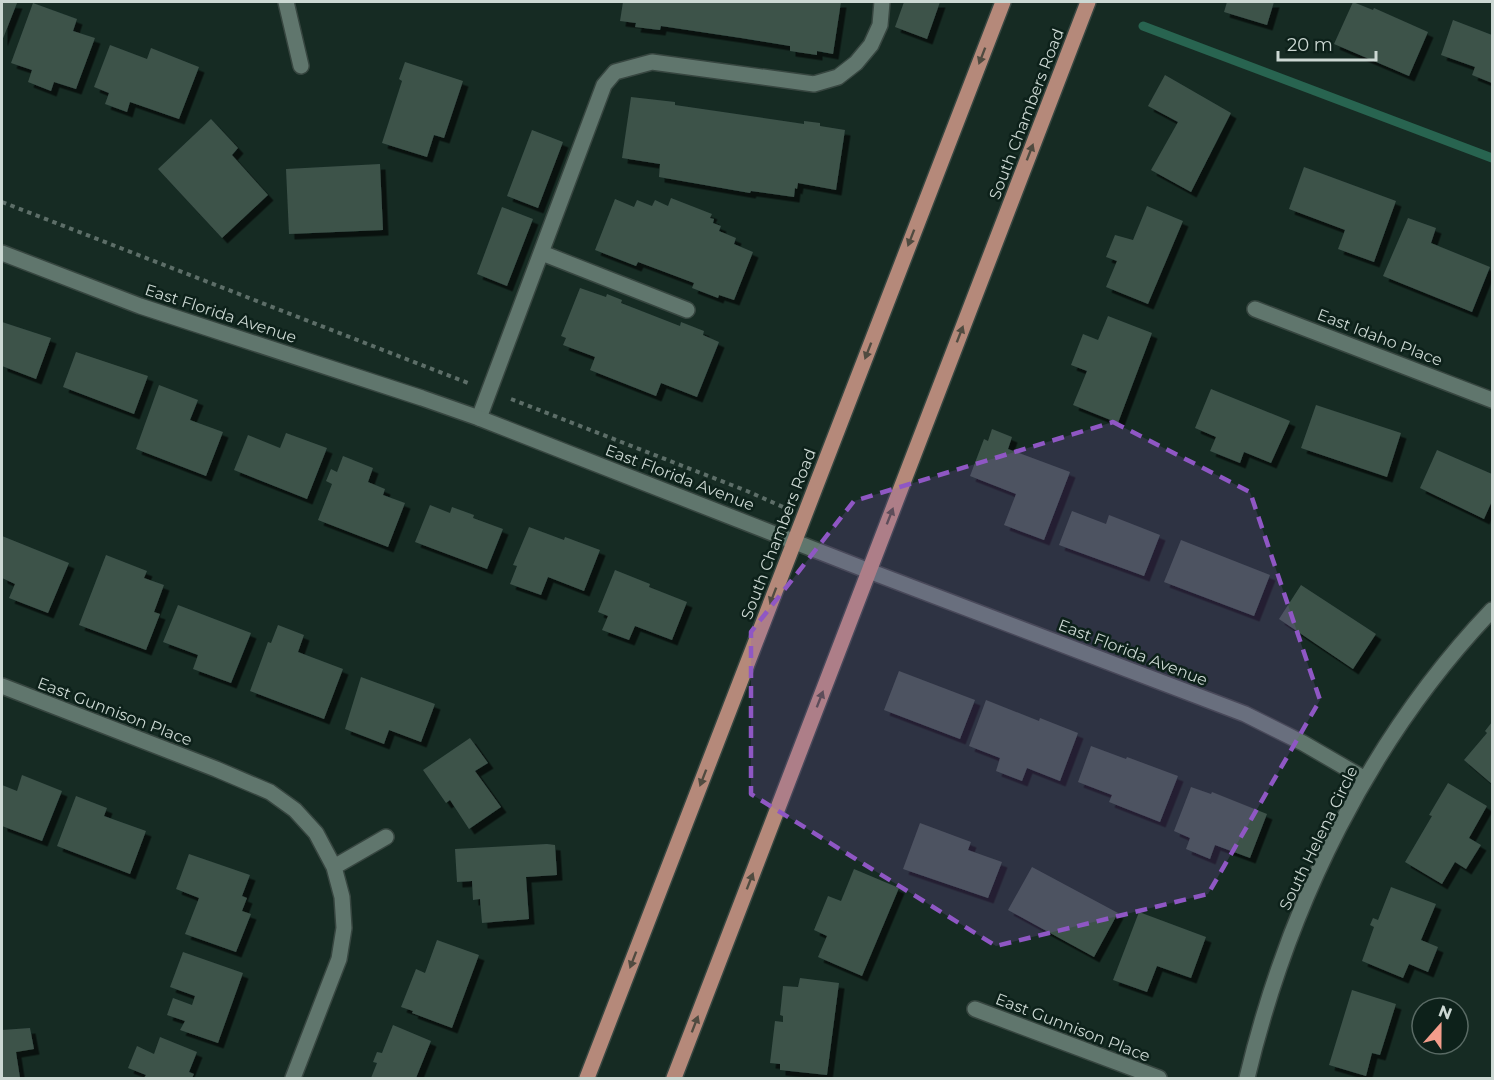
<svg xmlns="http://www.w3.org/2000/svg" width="1494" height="1080" font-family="Montserrat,sans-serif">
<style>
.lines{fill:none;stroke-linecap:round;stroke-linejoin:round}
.stream{stroke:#286450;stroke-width:9}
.building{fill:#3d524a;filter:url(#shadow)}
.service-casing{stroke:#374640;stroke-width:18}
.minor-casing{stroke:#374640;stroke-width:18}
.tertiary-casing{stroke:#374640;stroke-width:18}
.primary-casing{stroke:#374640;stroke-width:18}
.path{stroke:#5d6e68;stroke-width:4;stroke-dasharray:4.5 4.5;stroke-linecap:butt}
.service{stroke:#60766d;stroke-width:15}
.minor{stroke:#60766d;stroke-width:15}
.tertiary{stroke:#60766d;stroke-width:15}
.primary{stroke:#b5897a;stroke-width:15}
.oneway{fill:#504b40}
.marked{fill:#8f57c4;fill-opacity:0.2;stroke:#8f57c4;stroke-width:4.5;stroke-dasharray:12 8;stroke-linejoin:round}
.labels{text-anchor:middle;stroke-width:5;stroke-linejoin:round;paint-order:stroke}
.street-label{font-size:16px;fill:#ccd8d3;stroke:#0d211a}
</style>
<defs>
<filter id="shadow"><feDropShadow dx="5.5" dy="5.5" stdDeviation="0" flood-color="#0009"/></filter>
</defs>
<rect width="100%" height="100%" fill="#162b23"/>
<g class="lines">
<!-- stream -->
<path class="stream" d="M 1143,26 L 1492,158"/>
</g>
<!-- building -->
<path class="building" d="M 2,2 L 17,3 L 2,41 Z
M 623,2 L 841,2 L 833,54 L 817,51 L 817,55 L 790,51 L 790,46 L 741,38 L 661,26 L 660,30 L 635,27 L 636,23 L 620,21 Z
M 904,2 L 940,2 L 927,39 L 895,27 Z
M 1227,2 L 1274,2 L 1267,25 L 1224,12 Z
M 1353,2 L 1373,10 L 1374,8 L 1428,32 L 1409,76 L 1334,44 Z
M 33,3 L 77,19 L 73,31 L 95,38 L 76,89 L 54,82 L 51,91 L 28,82 L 32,70 L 11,63 Z
M 1453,20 L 1492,35 L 1492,83 L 1472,75 L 1475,67 L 1441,55 Z
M 110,45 L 147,59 L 151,48 L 199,67 L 179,119 L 130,102 L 127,112 L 105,104 L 109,93 L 94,87 Z
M 405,62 L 463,81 L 444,138 L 434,135 L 427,157 L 382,143 L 402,81 L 399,79 Z
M 1165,75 L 1231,113 L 1191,192 L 1151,170 L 1178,122 L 1148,106 Z
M 631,97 L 675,102 L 675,105 L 804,124 L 804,121 L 820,123 L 820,126 L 845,130 L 836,190 L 798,183 L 797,189 L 795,188 L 794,197 L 751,191 L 750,193 L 659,177 L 660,164 L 622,158 Z
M 211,119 L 238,148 L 232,155 L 268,195 L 222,238 L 158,169 Z
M 532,130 L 563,142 L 538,208 L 507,196 Z
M 380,164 L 383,230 L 289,234 L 286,169 Z
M 1304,167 L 1396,201 L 1374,262 L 1338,249 L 1345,230 L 1289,209 Z
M 671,198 L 712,214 L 710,218 L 714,219 L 713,223 L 721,226 L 719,231 L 736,238 L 734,244 L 753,252 L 734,300 L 719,295 L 718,298 L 692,288 L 694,283 L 638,262 L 636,266 L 595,250 L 615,199 L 634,207 L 637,200 L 652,206 L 655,200 L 668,206 Z
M 1147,206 L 1183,221 L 1148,304 L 1106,287 L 1117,261 L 1106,257 L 1115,235 L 1133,240 Z
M 502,207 L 533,219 L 507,286 L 477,274 Z
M 1408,218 L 1436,228 L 1431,243 L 1490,267 L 1472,312 L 1383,276 Z
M 580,288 L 606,297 L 607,294 L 622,300 L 621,303 L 680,326 L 681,322 L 704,331 L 703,335 L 719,342 L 697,397 L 661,383 L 656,396 L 590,370 L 595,357 L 563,345 L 566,338 L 561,336 Z
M 1108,316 L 1152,333 L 1118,423 L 1073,405 L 1087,371 L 1071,365 L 1083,334 L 1098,340 Z
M 2,322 L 51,338 L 36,379 L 2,366 Z
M 76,352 L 148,376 L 134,414 L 63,387 Z
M 159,385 L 198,400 L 190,420 L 223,432 L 206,476 L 136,449 Z
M 1211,389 L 1290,421 L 1271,463 L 1244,452 L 1240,463 L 1210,451 L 1216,437 L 1195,428 Z
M 1316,405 L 1401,433 L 1387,477 L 1301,448 Z
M 992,429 L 1012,437 L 1008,449 L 1070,472 L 1044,540 L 1004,525 L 1016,494 L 970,476 L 984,439 L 988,441 Z
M 286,433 L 327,448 L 307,499 L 234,470 L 248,435 L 280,448 Z
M 1437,450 L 1492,474 L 1492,501 L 1484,519 L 1420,488 Z
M 343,456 L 373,468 L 368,482 L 385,489 L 383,495 L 405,503 L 388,547 L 318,520 L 332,484 L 326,481 L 331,469 L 337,472 Z
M 430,505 L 450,513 L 452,507 L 474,515 L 473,518 L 503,529 L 487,569 L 415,542 Z
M 1072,511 L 1106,524 L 1109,515 L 1160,535 L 1144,576 L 1059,545 Z
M 529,527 L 564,540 L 565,537 L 600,550 L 584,591 L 548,577 L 541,595 L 510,584 L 517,566 L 513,565 Z
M 2,536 L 69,563 L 48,613 L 9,598 L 15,584 L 2,578 Z
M 1181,540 L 1270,575 L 1254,616 L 1164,582 Z
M 106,555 L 147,571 L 144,578 L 164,585 L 154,612 L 160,614 L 146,650 L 79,625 Z
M 615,570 L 650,584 L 649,587 L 687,602 L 672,640 L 635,626 L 629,640 L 602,630 L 608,616 L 598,612 Z
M 1301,585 L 1376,634 L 1353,669 L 1279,619 Z
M 178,605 L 251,633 L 231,683 L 193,669 L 198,655 L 163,642 Z
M 278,625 L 304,635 L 298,652 L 343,669 L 324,719 L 250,691 L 268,642 L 271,643 Z
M 899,671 L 975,700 L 960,739 L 884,710 Z
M 361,677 L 435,704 L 421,742 L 389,730 L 384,744 L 345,729 Z
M 986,700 L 1039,721 L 1040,718 L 1078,733 L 1060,781 L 1027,768 L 1022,781 L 996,771 L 1000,758 L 969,746 Z
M 1492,722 L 1492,784 L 1464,760 L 1487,733 L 1485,731 Z
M 470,738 L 488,763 L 475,771 L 501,807 L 469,829 L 450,800 L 446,803 L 423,770 Z
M 1091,746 L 1126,759 L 1127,757 L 1178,776 L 1160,822 L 1109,802 L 1112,795 L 1078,782 Z
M 22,775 L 62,791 L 42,841 L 2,826 L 2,785 L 17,791 Z
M 1448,783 L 1487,806 L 1469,838 L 1481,845 L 1466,869 L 1455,862 L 1442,884 L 1405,862 L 1432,816 L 1429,815 Z
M 1191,787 L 1211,794 L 1212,792 L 1267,814 L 1250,858 L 1215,845 L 1210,859 L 1186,849 L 1190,838 L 1174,831 Z
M 76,796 L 107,808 L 104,816 L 146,831 L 130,874 L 57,846 Z
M 920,823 L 971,842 L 968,850 L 1002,862 L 988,898 L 903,869 Z
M 547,844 L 555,845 L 557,875 L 526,877 L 529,919 L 482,923 L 480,899 L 473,900 L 472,881 L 457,882 L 455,849 Z
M 189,854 L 250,875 L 242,896 L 247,898 L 242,911 L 251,914 L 236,952 L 185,934 L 199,898 L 176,889 Z
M 1032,867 L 1118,913 L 1094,957 L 1008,910 Z
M 854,869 L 899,888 L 862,976 L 818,957 L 827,936 L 814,930 L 828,896 L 841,901 Z
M 1391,887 L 1436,904 L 1421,940 L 1438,947 L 1428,972 L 1409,964 L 1403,978 L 1362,961 L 1374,927 L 1370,925 L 1373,918 L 1378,920 Z
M 1139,912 L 1206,937 L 1191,978 L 1157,966 L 1147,992 L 1113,980 Z
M 437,940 L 479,955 L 452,1028 L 412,1013 L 413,1011 L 401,1007 L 416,969 L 425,973 Z
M 183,952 L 243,973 L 218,1043 L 180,1030 L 185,1021 L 167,1015 L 173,998 L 192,1005 L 195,996 L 170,987 Z
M 800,978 L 839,983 L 827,1075 L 780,1070 L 780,1064 L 770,1063 L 775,1021 L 783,1022 L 783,1016 L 780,1015 L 783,986 L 798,987 Z
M 1352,990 L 1396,1004 L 1380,1055 L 1372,1053 L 1366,1076 L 1329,1065 Z
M 393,1025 L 431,1041 L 416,1078 L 371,1078 L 377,1063 L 373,1062 L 377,1052 L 382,1053 Z
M 30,1028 L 34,1049 L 16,1052 L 20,1078 L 2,1078 L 2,1030 Z
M 160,1037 L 197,1052 L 189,1072 L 194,1074 L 192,1078 L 144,1078 L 146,1075 L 128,1068 L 137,1046 L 154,1054 Z"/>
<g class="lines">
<!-- service casing -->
<g class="service-casing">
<path id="service" d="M 542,253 L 687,310
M 479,418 L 604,85 L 615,72 L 652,62 L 814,84 L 838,77 L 856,63 L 871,45 L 880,25 L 882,2"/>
</g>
<!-- minor casing -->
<g class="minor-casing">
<path id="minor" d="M 286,2 L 301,66
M 1255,309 L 1492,400
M 869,571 L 1245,714 L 1303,743 L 1365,779
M 2,686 L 216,769 L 270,792 L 295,810 L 316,833 L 334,867 L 342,897 L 344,928 L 339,959 L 293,1078
M 334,867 L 386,837
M 975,1009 L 1159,1078
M 1247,1078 C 1288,906 1369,739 1492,610"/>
</g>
<!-- tertiary casing -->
<g class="tertiary-casing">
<path id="tertiary" d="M 2,253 L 140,306 L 422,398 L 479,418 L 869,571"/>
</g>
<!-- primary casing -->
<g class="primary-casing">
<path id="primary" d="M 587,1078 L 1003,2
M 674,1078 L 1088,2"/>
</g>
<!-- path -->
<path class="path" d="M 2,202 L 468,383
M 511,399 L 747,491 L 783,507"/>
<!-- service -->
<use href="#service" class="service"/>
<!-- minor -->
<use href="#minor" class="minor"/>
<!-- tertiary -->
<use href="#tertiary" class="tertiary"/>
<!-- primary -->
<use href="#primary" class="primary"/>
</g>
<!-- one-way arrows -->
<defs><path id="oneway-solid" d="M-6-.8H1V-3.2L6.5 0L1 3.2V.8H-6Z" transform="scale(1.5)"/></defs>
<g class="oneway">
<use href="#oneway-solid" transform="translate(982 56) rotate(111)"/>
<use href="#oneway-solid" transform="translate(1030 152) rotate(-69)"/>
<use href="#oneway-solid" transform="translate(911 238) rotate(111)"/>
<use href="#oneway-solid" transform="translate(960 334) rotate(-69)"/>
<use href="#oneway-solid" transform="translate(868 351) rotate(111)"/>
<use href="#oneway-solid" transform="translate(890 516) rotate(-69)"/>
<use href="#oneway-solid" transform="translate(773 596) rotate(111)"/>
<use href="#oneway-solid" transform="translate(820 699) rotate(-69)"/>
<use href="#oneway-solid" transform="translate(703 778) rotate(111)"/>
<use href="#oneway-solid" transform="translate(750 881) rotate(-69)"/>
<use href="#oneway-solid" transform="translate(633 960) rotate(111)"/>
<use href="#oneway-solid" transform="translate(695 1024) rotate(-69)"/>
</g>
<!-- marked area -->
<path class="marked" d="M 1113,422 L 1250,492 L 1320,700 L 1208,894 L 996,946 L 751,794 L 751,632 L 854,501 Z"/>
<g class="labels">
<!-- street labels -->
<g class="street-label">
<text transform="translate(1026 114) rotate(-69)" y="6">South Chambers Road</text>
<text transform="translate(221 313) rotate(18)" y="6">East Florida Avenue</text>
<text transform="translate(1380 337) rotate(21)" y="6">East Idaho Place</text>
<text transform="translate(680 477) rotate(21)" y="6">East Florida Avenue</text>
<text transform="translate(778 534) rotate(-69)" y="6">South Chambers Road</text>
<text transform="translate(1133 652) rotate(21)" y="6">East Florida Avenue</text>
<text transform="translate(115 711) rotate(21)" y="6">East Gunnison Place</text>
<text transform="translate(1318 838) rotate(-64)" y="6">South Helena Circle</text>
<text transform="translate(1073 1027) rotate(21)" y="6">East Gunnison Place</text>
</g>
</g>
<!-- border -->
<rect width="1494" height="1080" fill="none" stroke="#ccd8d3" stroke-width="6"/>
<!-- north arrow -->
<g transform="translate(1440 1026) rotate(21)"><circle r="28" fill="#0d211a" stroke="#596a64" stroke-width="1.5"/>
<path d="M0-4.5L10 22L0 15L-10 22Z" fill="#f49d8b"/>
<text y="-9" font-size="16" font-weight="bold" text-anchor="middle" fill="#ccd8d3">N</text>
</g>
<!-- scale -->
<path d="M1278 51v9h98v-9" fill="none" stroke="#ccd8d3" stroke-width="3"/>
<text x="1287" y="51" font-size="18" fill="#ccd8d3" stroke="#0d211a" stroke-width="4.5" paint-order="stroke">20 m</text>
</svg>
